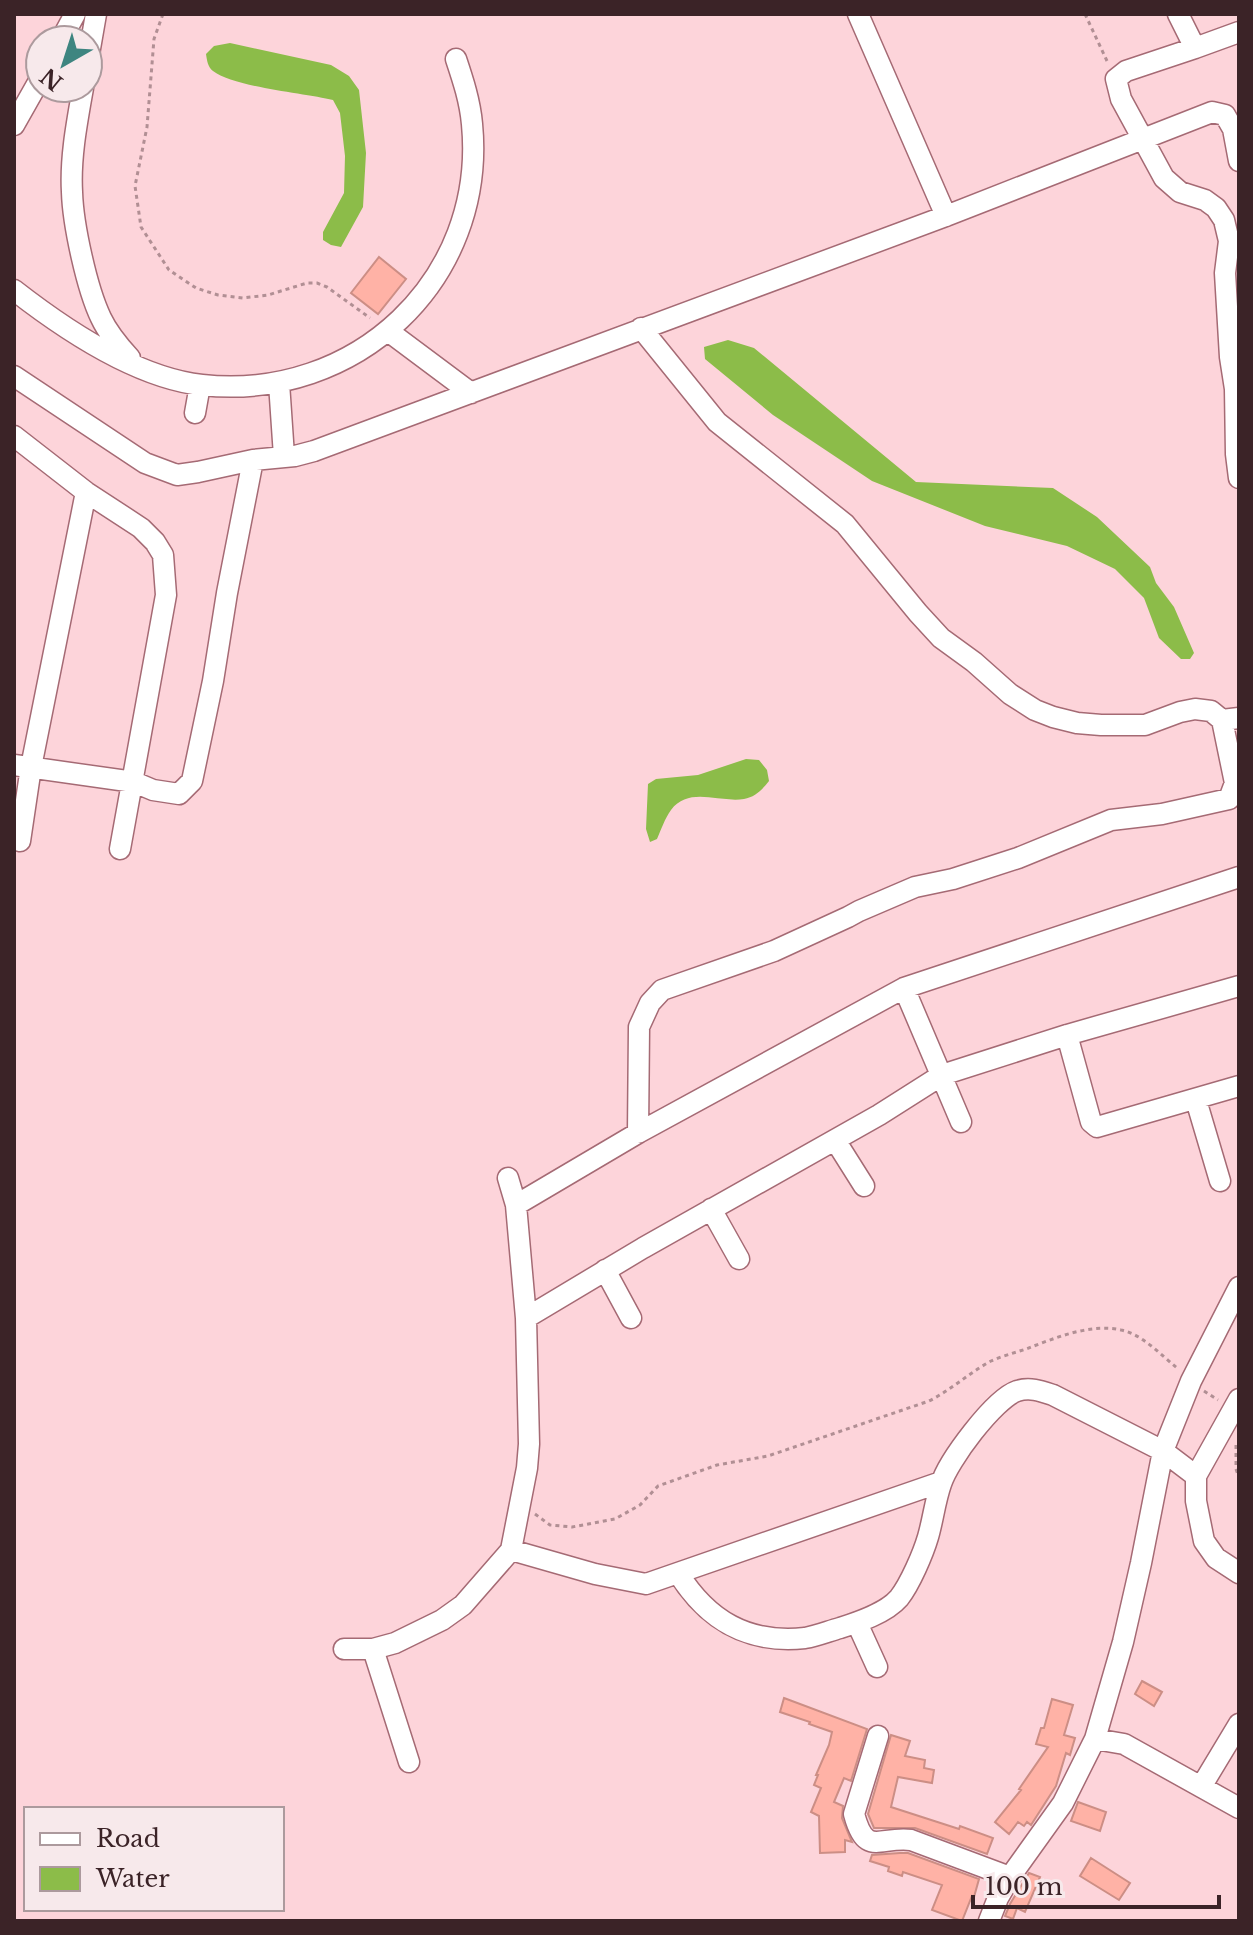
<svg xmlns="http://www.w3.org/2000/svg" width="1253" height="1935" font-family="'Libre Baskerville',serif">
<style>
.water{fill:#8cbc49}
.building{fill:#ffb2a6;stroke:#cc8e85;stroke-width:2}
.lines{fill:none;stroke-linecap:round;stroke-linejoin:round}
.minor-casing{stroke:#a56a74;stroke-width:23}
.path{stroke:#b18f94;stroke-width:3;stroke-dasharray:4 4;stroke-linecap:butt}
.minor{stroke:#fff;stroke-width:20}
</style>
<rect width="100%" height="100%" fill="#fdd4da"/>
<!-- water -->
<path class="water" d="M230,43L331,65L349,76L359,90L366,153L363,207L341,247L331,245L323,240V232L344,193L345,156L340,113L333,100C305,93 233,87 213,71C208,67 207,61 206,54L214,46Z
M728,340L754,348L916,482L1053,488L1097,517L1150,567L1156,583L1174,607L1194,653L1190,659H1181L1159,638L1144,598L1115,569L1067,546L985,526L872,481L773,415L705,359L704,347Z
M746,759L759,760L767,770L769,781C762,790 755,797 744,799C719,803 689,786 671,810C665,818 661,830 657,839L650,842L646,829L648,784L656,779L698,775Z"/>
<!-- building -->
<path class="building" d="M379,257L406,279L378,314L351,293Z
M1142,1681L1162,1692L1154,1706L1135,1694Z
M784,1698L867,1729L851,1781L844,1778L834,1802L843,1806L842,1818L852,1842L845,1840V1852L820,1853L819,1816L811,1812L821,1788L814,1785L818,1775H816L829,1745L832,1732L809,1724L810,1722L780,1712Z
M1052,1699L1073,1705L1064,1735L1075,1738L1070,1755L1066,1753L1056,1786L1031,1825L1027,1822L1024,1826L1018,1822L1009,1834L995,1822L1021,1790L1019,1789L1048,1747L1036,1744L1041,1728H1044Z
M891,1735L910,1741L905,1756L925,1760L924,1768L934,1770L932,1783L898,1777L891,1807L959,1829L960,1826L993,1838L987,1854L915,1828H874L868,1814Z
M1078,1802L1106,1812L1100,1831L1071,1821Z
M900,1853H908L979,1879L974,1897L972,1896L962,1921L932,1910L942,1885L903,1872L902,1876L888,1871L889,1867L870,1861L872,1855Z
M1091,1858L1130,1883L1119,1900L1080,1876Z
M1029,1873L1040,1877L1025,1912L1017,1908L1013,1919L1005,1916L1010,1904Z"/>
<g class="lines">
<!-- minor casing -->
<g class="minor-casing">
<path id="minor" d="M858,14L946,216
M1178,14L1195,48L1239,32
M61,40L75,14
M1195,48L1126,71L1116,79L1121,99L1164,178L1180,192L1205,200L1216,208L1224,220L1229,241L1225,273L1230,357L1235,389L1236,454L1239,478
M88,60L96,14
M83,88C77,122 70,158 72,192C73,225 87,289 101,318C108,333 119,346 130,358
M14,125L40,79
M14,290C64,329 137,378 202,385C355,402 487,280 472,124C470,101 463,80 456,59
M641,328L717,422L845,524L918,613L941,638L974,662L1010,694L1035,710L1053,717L1077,723L1101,725H1145L1180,712L1195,709L1211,711L1222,720L1239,718
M388,331L471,393
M14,376L145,463L177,475L198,472L253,460L295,456L314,451L946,216L1212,112L1225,115L1233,129L1239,161
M279,383L284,456
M195,413L200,385
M14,436L86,492L141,528L155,542L163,555L166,595L120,849
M14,765L134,782L153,790L179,794L192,781L213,681L227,593L253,460
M20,841L31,767L86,492
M904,988L961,1122
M1067,1035L1091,1122L1097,1127L1239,1086
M1196,1100L1220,1181
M638,1133L639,1027L650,1003L662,990L774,951L848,917L859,911L915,887L953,879L1018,858L1111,820L1162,814L1229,799L1235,783L1222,720
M835,1140L864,1186
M516,1205L638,1133L904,988L1239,877
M711,1209L739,1259
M605,1270L631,1318
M526,1318L643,1248L879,1115L942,1075L1067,1035L1239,986
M1239,1399L1196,1476V1501L1204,1541L1216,1558L1239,1573
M511,1550L595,1574L646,1584L941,1482
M678,1573C708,1621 748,1644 805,1638C817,1636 829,1631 840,1628C859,1622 886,1613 899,1598C910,1584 923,1554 928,1537C933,1520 935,1501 941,1484C948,1461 994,1399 1017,1391C1030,1387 1041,1391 1053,1395L1163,1451L1196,1476
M857,1623L877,1667
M344,1649H373L395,1643L442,1620L463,1605L511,1550L527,1468L529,1444L526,1318L516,1205L508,1178
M373,1649L409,1762
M878,1736L854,1814C866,1858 879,1836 911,1840L1010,1877
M1095,1739L1124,1744L1239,1808
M1201,1787L1239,1724
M989,1921L998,1898L1010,1877L1063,1803L1095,1739L1123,1642L1141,1563L1163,1451L1191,1381L1239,1287"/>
</g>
<!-- path -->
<path class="path" d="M163,14L154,39L147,127L135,186L141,227L169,270L196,288L218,295L243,298L268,295L307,283H317L327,287L370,318
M1085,14L1107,61
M1204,1391L1218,1400
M1236,1445V1469L1239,1478
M535,1514L550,1525L572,1527L615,1519L640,1505L658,1486L717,1465L768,1456L929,1401C951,1390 969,1373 991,1361C1002,1356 1014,1353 1026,1349C1055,1338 1090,1323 1121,1330C1142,1334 1161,1355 1177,1368"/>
<!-- minor -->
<use href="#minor" class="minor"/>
</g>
<!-- border -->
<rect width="1253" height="1935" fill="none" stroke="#3b2327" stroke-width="32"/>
<!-- legend -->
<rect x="24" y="1807" width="260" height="104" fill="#f7e9eb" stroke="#ac9a9d" stroke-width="2"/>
<rect x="40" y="1833" width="40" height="12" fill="#ffffff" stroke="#ac9a9d" stroke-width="2"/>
<text x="96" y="1847" font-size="24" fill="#3b2327">Road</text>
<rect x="40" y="1867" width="40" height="24" fill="#8cbc49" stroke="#ac9a9d" stroke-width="2"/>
<text x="96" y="1887" font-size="24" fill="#3b2327">Water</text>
<!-- north arrow -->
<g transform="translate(64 64) rotate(219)"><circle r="38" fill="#f7e9eb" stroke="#ac9a9d" stroke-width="2"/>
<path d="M0-6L14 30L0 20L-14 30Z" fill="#3e8580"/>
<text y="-12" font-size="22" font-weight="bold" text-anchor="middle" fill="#3b2327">N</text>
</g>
<!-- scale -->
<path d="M973 1895v12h246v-12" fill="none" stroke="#3b2327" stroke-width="4"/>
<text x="985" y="1895" font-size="24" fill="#3b2327" stroke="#f7e9eb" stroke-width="6" paint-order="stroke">100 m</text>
</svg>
